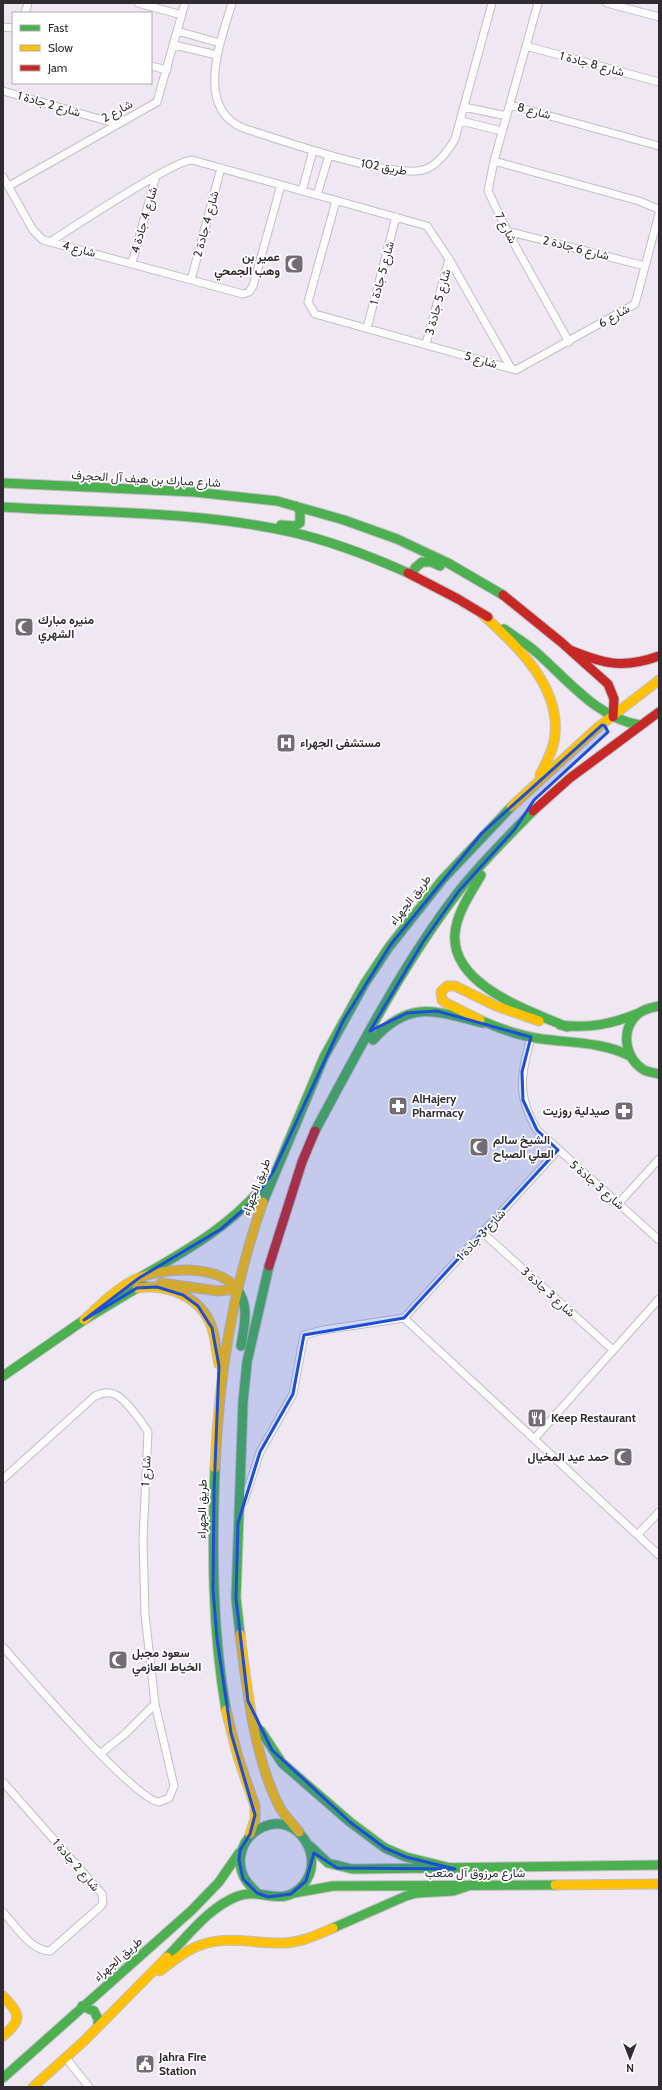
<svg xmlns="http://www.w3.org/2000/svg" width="662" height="2090" font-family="Cabin,Vazirmatn,sans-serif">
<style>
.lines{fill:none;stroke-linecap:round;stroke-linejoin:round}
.street-casing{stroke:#c2bec4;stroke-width:9}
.fast-casing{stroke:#c2bec4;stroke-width:11}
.slow-casing{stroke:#c2bec4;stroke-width:11}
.jam-casing{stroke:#c2bec4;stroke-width:11}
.street{stroke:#fdfcfd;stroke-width:7}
.fast{stroke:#4caf50;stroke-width:9}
.slow{stroke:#ffc107;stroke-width:9}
.jam{stroke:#c62828;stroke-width:9}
.marked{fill:#1d4ed8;fill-opacity:0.2;stroke:#1d4ed8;stroke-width:3;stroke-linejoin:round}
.labels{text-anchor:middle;stroke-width:3.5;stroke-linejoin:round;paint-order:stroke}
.street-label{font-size:12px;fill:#2f2b31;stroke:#fff}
.poi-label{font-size:12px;font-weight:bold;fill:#2f2b31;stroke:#fff;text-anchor:start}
</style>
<rect width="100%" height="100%" fill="#efe8f2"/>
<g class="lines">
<!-- street casing -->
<g class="street-casing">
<path id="street" d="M138,3L182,15
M232,3C221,41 194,107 243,128C278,139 395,181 426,169C439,164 448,151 455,139L492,3
M538,3L494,161L488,191L507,231L569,342
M607,3L659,17
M25,13L28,3
M3,27L13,28
M177,31L220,43
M174,45L217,55
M526,46L659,82
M151,66L167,70
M3,91L117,124
M510,105L659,146
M464,107L507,116
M461,121L502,131
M494,161L639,201L658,209L659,212
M3,177L33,230L43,240L243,294L249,292L253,286L281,185
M9,186L157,102L185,3
M302,191L313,151
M317,195L329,155
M336,201L308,302L315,314L516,370L635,304L659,214
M507,231L645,266
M50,242C72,228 174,160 192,160L427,226L449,259L511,368
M132,263L156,176
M191,280L221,168
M367,328L396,217
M426,344L449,259
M531,1037C521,1074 516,1095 537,1130L659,1240
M619,1203L659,1159
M483,1233L613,1350
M404,1318L659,1555
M534,1439L659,1299
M3,1479L95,1396C101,1393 107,1391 114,1394C124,1397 142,1422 148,1432L143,1540L145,1614L155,1704L174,1786L169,1798L159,1802C135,1800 25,1672 3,1647
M244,1501L260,1452L293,1394L304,1335L323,1330L404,1318L558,1150
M638,1534L659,1512
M100,1754L125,1734L155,1704
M3,1782L102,1894L103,1903L100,1907L50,1951C31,1951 15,1925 3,1912
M66,2058L89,2087"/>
</g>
<!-- fast casing -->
<g class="fast-casing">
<path id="fast" d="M3,483L194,492L277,501L344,520L397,539L448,563L503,595
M3,507C99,513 197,511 291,532C331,541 370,556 408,573
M281,525L295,526L300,523V511L296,506
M412,575L415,568L422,562H431L440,566
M504,629C515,637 527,644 536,652C567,679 598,719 640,725
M481,875C471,893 457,912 455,933C450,985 530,1011 567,1027
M659,1006C650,1008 640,1010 634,1018C621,1034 626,1059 644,1070C648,1072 654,1073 659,1074
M480,1020C500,1029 521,1036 542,1039C572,1043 603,1042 630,1056
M560,1025C589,1029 612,1024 639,1013
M373,1040C409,999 436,1011 483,1023
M315,1131C358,1051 404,962 459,891C482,862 508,836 533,811
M263,1202L324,1057L365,983L389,947L442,880L511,807
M139,1278C185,1251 230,1227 264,1185
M237,1289C250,1306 244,1326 241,1346
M3,1376L84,1320L137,1288L144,1286
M215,1468C212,1550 212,1629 226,1710
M240,1634L236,1598L243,1402L247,1362L269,1266
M261,1731L282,1763L350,1822L385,1848L406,1857L455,1869
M310,1846L328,1863L352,1869L659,1865
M294,1893L333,1886L555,1885
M333,1928L406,1896L417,1893L453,1891L474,1884
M167,1957C188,1936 209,1907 238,1896C262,1887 282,1909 303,1885C327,1858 297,1811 263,1827C243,1836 234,1859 245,1879C248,1884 253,1889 257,1893
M82,2006L94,2011L98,2019V2025
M3,2078L192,1910L219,1882L239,1853"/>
</g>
<!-- slow casing -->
<g class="slow-casing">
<path id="slow" d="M480,612C514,644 560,683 555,735C554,749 546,763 540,775
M511,807L597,728L659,680
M480,1020L446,1003L442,1000L441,992L447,986H455L496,1006L539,1021
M137,1288C167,1283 202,1297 212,1328C216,1339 216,1352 219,1364
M84,1320C99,1306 114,1291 132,1281C159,1267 217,1263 237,1289L218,1291L161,1283
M215,1468C219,1375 232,1290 263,1202
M240,1634C247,1689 254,1758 280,1808C285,1816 293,1824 299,1832
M226,1710L238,1757L255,1806V1819L250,1834
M555,1885L659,1884
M160,1971C173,1961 186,1950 201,1945C228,1935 256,1944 284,1943C302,1942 317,1935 333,1928
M3,1996C20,2014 23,2019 3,2036
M33,2087L84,2041L167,1957"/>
</g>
<!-- jam casing -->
<g class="jam-casing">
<path id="jam" d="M408,573L458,599L488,617
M503,595L561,642L608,684L614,699L613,717
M570,650C604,664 623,669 659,656
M533,811L570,778L659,712
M269,1266L302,1162L315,1131"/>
</g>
<!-- street -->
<use href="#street" class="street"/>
<!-- fast -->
<use href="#fast" class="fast"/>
<!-- slow -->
<use href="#slow" class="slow"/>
<!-- jam -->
<use href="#jam" class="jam"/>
</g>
<!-- marked area -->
<path class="marked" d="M602,725L605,726L608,732L534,800L515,829L459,891L423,942L370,1031L407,1013L437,1011L531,1037L522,1072L523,1100L537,1130L558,1150L404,1318L304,1335L293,1394L260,1452L238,1523L236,1598L248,1701L272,1750L350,1822L385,1848L406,1857L455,1869L337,1868L314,1853L306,1881L291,1894L268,1897L257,1893L243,1879L239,1860L240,1850L250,1834L255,1815L231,1733L217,1639L213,1590L214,1491L219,1366L212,1328L198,1306L183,1295L157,1287L137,1288L84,1320L139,1278L221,1229L252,1202L273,1172L343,1021L391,944L482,833Z"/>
<!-- icons -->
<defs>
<g id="mosque-square" transform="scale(1)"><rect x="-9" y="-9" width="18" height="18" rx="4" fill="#726d75" stroke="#fff"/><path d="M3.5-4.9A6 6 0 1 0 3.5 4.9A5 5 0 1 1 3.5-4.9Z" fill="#fff"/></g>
<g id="hospital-square" transform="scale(1)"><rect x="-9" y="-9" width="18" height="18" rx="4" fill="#726d75" stroke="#fff"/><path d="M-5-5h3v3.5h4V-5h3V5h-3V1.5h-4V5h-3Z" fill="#fff"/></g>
<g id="pharmacy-square" transform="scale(1)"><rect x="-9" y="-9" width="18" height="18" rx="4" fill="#726d75" stroke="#fff"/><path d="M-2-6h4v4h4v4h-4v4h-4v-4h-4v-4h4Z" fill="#fff"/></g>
<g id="restaurant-square" transform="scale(1)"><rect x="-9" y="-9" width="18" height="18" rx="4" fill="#726d75" stroke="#fff"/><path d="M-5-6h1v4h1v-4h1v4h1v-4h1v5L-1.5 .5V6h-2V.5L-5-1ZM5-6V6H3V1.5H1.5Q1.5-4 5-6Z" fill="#fff"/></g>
<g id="civic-square" transform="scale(1)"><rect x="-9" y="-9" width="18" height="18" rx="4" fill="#726d75" stroke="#fff"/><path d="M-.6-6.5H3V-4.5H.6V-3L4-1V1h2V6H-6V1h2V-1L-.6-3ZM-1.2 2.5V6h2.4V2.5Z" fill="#fff"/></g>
</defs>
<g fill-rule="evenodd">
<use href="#mosque-square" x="294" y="264"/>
<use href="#mosque-square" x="24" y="627"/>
<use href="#hospital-square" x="286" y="743"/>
<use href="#pharmacy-square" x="398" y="1106"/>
<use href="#pharmacy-square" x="624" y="1111"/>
<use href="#mosque-square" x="479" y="1147"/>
<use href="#restaurant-square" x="537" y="1418"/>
<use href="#mosque-square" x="623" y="1457"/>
<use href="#mosque-square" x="118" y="1660"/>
<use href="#civic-square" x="145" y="2064"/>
</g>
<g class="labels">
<!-- street labels -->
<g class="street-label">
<text transform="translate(592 64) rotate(15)" y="4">شارع 8 جادة 1</text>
<text transform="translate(49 104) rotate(16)" y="4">شارع 2 جادة 1</text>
<text transform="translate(117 111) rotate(-29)" y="4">شارع 2</text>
<text transform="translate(534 111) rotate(15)" y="4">شارع 8</text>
<text transform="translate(384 167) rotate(10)" y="4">طريق 102</text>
<text transform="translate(144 220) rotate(-74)" y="4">شارع 4 جادة 4</text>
<text transform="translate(206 224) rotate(-75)" y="4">شارع 4 جادة 2</text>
<text transform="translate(506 228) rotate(62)" y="4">شارع 7</text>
<text transform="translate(576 248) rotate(14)" y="4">شارع 6 جادة 2</text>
<text transform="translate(79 249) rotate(14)" y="4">شارع 4</text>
<text transform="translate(382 273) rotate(-75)" y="4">شارع 5 جادة 1</text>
<text transform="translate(438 302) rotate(-75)" y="4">شارع 5 جادة 3</text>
<text transform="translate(614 316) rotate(-30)" y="4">شارع 6</text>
<text transform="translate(481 360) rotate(16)" y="4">شارع 5</text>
<text transform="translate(146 479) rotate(3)" y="4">شارع مبارك بن هيف آل الحجرف</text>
<text transform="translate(410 900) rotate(-52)" y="4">طريق الجهراء</text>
<text transform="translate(597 1185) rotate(41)" y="4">شارع 3 جادة 5</text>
<text transform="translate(256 1187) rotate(-69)" y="4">طريق الجهراء</text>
<text transform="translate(481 1235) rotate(-47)" y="4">شارع 3 جادة 1</text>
<text transform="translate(548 1292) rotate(42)" y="4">شارع 3 جادة 3</text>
<text transform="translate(146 1471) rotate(-87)" y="4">شارع 1</text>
<text transform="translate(202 1509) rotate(-89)" y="4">طريق الجهراء</text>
<text transform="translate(76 1865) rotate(49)" y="4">شارع 2 جادة 1</text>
<text x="475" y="1877">شارع مرزوق آل متعب</text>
<text transform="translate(118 1959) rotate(-41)" y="4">طريق الجهراء</text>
</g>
<!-- poi labels -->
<g class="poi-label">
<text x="280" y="261" text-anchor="end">عمير بن<tspan x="280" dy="14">وهب الجمحي</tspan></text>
<text x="38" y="624">منيره مبارك<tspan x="38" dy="14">الشهري</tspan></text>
<text x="300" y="747">مستشفى الجهراء</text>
<text x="412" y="1103">AlHajery<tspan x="412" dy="14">Pharmacy</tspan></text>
<text x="610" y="1115" text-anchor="end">صيدلية روزيت</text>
<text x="493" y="1144">الشيخ سالم<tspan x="493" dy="14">العلي الصباح</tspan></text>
<text x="551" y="1422">Keep Restaurant</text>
<text x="609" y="1461" text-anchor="end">حمد عيد المخيال</text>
<text x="132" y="1657">سعود مجبل<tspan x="132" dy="14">الخياط العازمي</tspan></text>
<text x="159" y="2061">Jahra Fire<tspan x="159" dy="14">Station</tspan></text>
</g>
</g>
<!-- border -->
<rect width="662" height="2090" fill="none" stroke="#2f2b31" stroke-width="8"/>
<!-- legend -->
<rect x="12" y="12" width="140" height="72" fill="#ffffff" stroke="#acaaad"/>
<rect x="20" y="25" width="20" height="6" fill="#4caf50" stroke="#acaaad"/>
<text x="48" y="32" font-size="12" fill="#2f2b31">Fast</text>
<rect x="20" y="45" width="20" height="6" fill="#ffc107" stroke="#acaaad"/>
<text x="48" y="52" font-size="12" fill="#2f2b31">Slow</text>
<rect x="20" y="65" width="20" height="6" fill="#c62828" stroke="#acaaad"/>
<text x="48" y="72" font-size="12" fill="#2f2b31">Jam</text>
<!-- north arrow -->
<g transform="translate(630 2058) rotate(180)" stroke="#ffffff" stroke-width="3" paint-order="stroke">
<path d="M0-3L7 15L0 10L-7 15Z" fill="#2f2b31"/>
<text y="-6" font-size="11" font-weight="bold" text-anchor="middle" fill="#2f2b31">N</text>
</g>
</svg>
